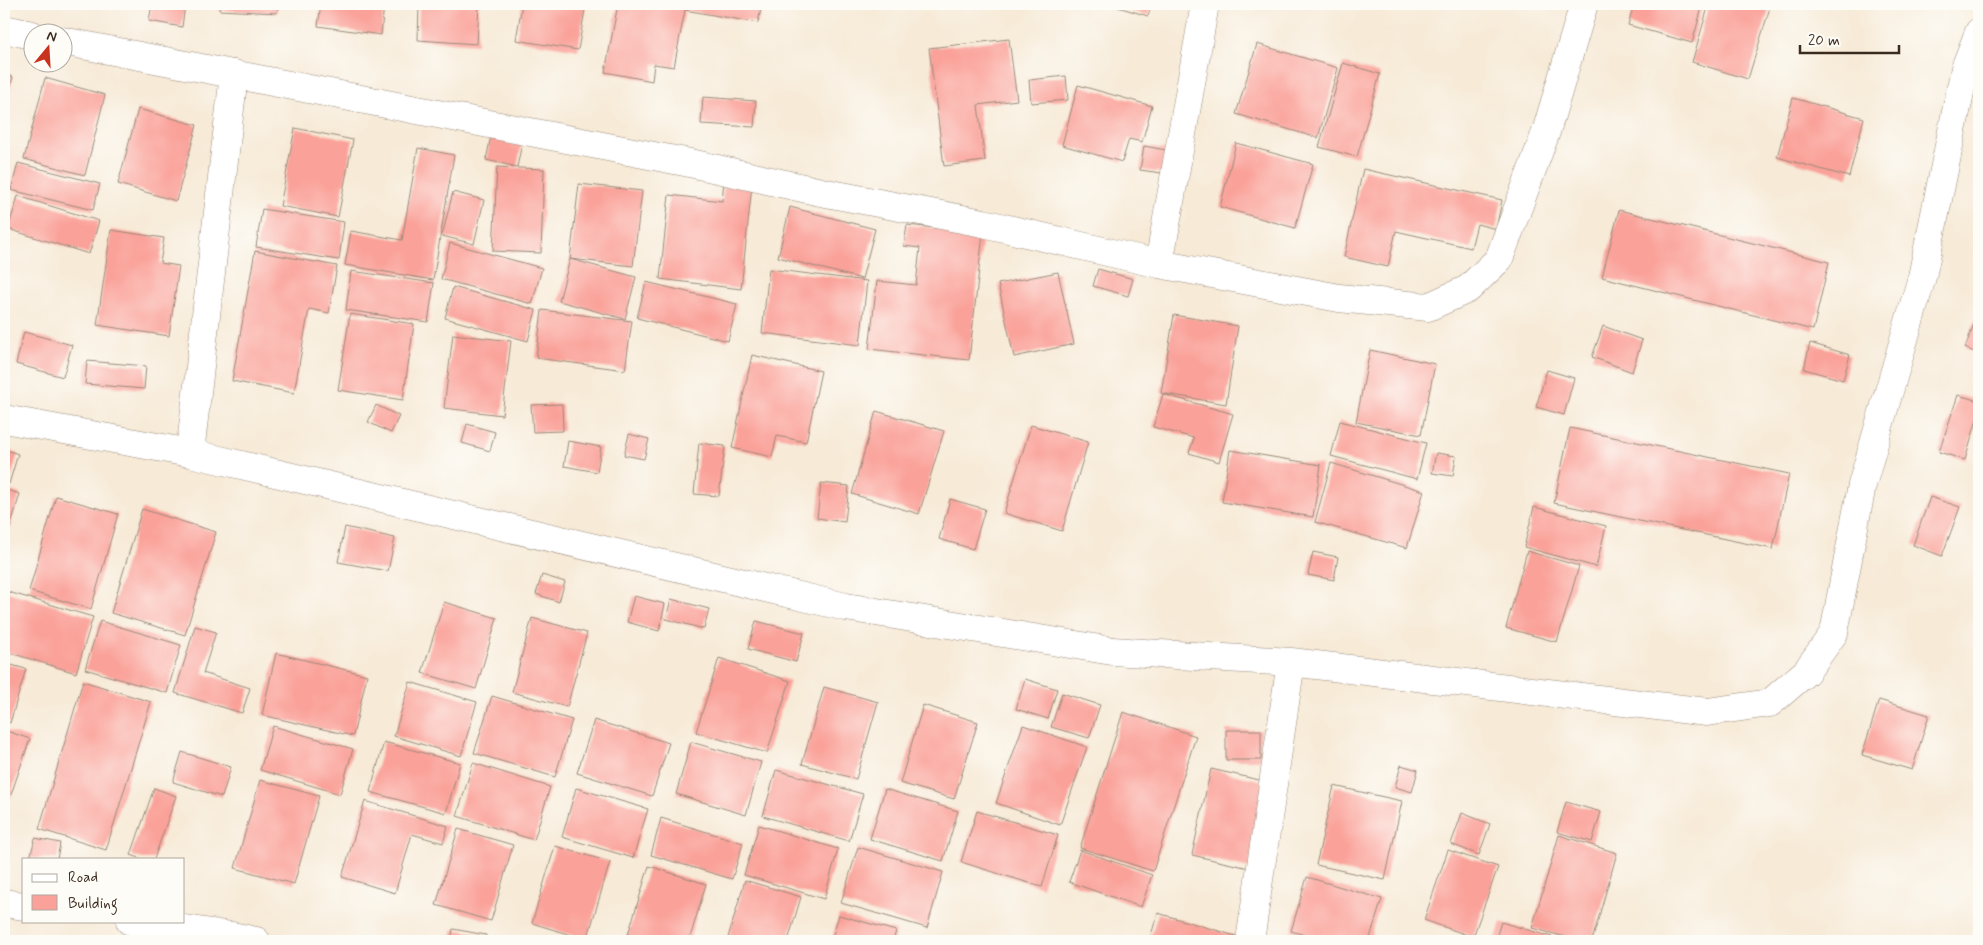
<svg xmlns="http://www.w3.org/2000/svg" width="1983" height="945" font-family="Mynerve,sans-serif">
<style>
.building{fill:#faa199}
.lines{fill:none;stroke-linecap:round;stroke-linejoin:round}
.street-casing{stroke:#998a7a;stroke-width:29}
.street{stroke:#fff;stroke-width:28}
</style>
<rect width="100%" height="100%" fill="#fdfcf7"/>
<filter id="ink" filterUnits="userSpaceOnUse"><feTurbulence type="fractalNoise" baseFrequency=".02" numOctaves="2"/><feDisplacementMap in="SourceGraphic" scale="10" xChannelSelector="R" yChannelSelector="G"/><feConvolveMatrix kernelMatrix="1 2 1 2 8 2 1 2 1" color-interpolation-filters="sRGB"/></filter>
<filter id="wash" filterUnits="userSpaceOnUse"><feTurbulence type="fractalNoise" baseFrequency=".0096" numOctaves="4" result="noise"/><feDisplacementMap in="SourceGraphic" scale="20" xChannelSelector="R" yChannelSelector="G"/><feGaussianBlur stdDeviation="1.12" result="paint"/><feColorMatrix in="noise" values="0 0 0 0 0 0 0 0 0 0 0 0 0 0 0 0 0 1.4 0 .05"/><feComposite in="paint" operator="in"/></filter>
<g filter="url(#wash)">
<rect width="100%" height="100%" fill="#f7ead7"/>
<g id="blocks">
<!-- building -->
<path class="building" d="M152,4L185,5L182,27L149,21Z
M220,4H278L277,13L219,10Z
M321,4H384L381,35L318,26Z
M419,4H479L477,44L418,40Z
M522,4H586L578,50L516,40Z
M618,4H762L758,23L685,10L674,67L654,64L652,81L605,72Z
M1108,4H1152L1148,16Z
M1634,4H1703L1692,43L1628,25Z
M1709,4H1771L1748,79L1692,62Z
M1009,39L1017,100L978,105L985,161L944,166L929,48Z
M1257,44L1338,68L1318,138L1236,114Z
M1343,63L1380,74L1357,157L1319,147Z
M4,74L13,77L4,111Z
M1066,76L1068,100L1031,103L1029,80Z
M45,78L105,95L85,175L24,159Z
M1078,85L1152,106L1142,142L1129,139L1122,162L1062,145Z
M703,97L756,101L754,127L701,124Z
M1793,98L1864,118L1849,177L1777,157Z
M138,109L197,125L176,201L118,184Z
M295,128L353,140L338,217L280,206Z
M491,136L522,143L517,167L486,160Z
M1236,143L1313,164L1295,228L1220,207Z
M1144,146L1166,150L1161,173L1140,170Z
M418,148L454,155L433,280L345,265L351,231L402,240Z
M18,163L100,184L93,210L11,190Z
M497,167L544,169L541,253L493,251Z
M1363,169L1502,200L1496,229L1477,224L1471,248L1396,231L1388,267L1344,257Z
M724,181L752,185L741,289L660,279L669,195L722,201Z
M579,184L642,191L633,266L570,259Z
M453,192L484,200L474,244L442,236Z
M18,196L99,221L89,254L8,229Z
M790,207L875,229L862,279L778,257Z
M262,209L344,222L339,260L256,247Z
M1619,210L1829,262L1813,330L1602,277Z
M907,225L983,233L969,360L869,349L877,281L916,285L920,248L904,246Z
M111,230L164,238L160,263L179,266L169,336L97,325Z
M450,243L542,268L532,304L441,279Z
M255,251L337,266L329,313L309,309L294,393L232,381Z
M570,259L636,277L625,319L559,301Z
M769,269L867,281L860,345L762,333Z
M1098,269L1133,279L1128,296L1093,286Z
M351,271L434,283L428,322L346,310Z
M1058,272L1074,344L1014,357L998,284Z
M646,282L737,304L728,341L637,318Z
M453,287L536,310L528,341L445,318Z
M542,310L632,321L625,370L536,358Z
M1979,310V354L1965,348Z
M350,314L414,324L403,400L338,390Z
M1174,315L1238,326L1226,404L1161,393Z
M1603,326L1642,340L1632,372L1592,357Z
M24,332L72,345L63,377L16,364Z
M453,334L511,341L502,415L444,408Z
M1810,343L1850,355L1843,380L1804,369Z
M1370,350L1435,364L1421,435L1356,422Z
M752,355L821,371L806,442L777,436L772,457L732,448Z
M87,361L146,366L144,389L85,384Z
M1547,370L1574,378L1564,415L1536,407Z
M1163,394L1233,414L1219,462L1189,453L1194,438L1153,427Z
M1958,395L1979,401V413L1965,460L1939,452Z
M562,404L563,431L533,432L531,405Z
M376,405L399,416L391,433L368,422Z
M876,411L944,431L919,514L852,494Z
M1340,421L1426,443L1417,479L1331,456Z
M467,424L495,432L490,451L462,443Z
M1031,425L1088,442L1062,531L1004,513Z
M1570,428L1789,474L1773,549L1554,503Z
M629,434L649,439L644,459L624,455Z
M568,441L601,447L597,472L564,466Z
M699,443L725,446L719,496L694,494Z
M4,449L18,454L9,484L4,483Z
M1230,450L1321,465L1313,517L1222,502Z
M1436,453L1456,456L1453,476L1432,473Z
M1331,463L1424,491L1407,548L1315,522Z
M821,483L849,486L845,522L817,518Z
M4,489L20,494L4,548Z
M56,496L118,514L91,609L29,591Z
M1930,497L1960,507L1942,556L1913,545Z
M950,499L985,509L973,549L939,539Z
M1534,507L1606,526L1596,567L1524,547Z
M142,509L216,532L185,635L111,613Z
M345,527L395,538L388,571L338,562Z
M1527,551L1579,566L1557,642L1506,628Z
M1313,552L1338,557L1334,580L1308,575Z
M542,575L565,582L559,602L536,594Z
M5,591L93,617L76,673L4,651Z
M634,596L665,604L659,631L627,622Z
M671,599L709,609L704,629L666,619Z
M444,602L497,618L476,689L422,673Z
M532,618L587,633L567,707L512,692Z
M100,621L181,645L167,693L85,669Z
M756,621L804,633L796,662L748,649Z
M195,626L216,632L203,673L250,688L242,713L175,693Z
M276,653L367,675L353,736L262,715Z
M719,658L790,681L767,753L696,732Z
M4,663L26,669L10,723L4,721Z
M1025,679L1057,689L1048,719L1016,709Z
M83,681L151,702L106,850L39,829Z
M410,682L477,702L461,756L394,736Z
M824,687L878,702L856,779L802,764Z
M1062,693L1100,705L1089,738L1051,727Z
M492,696L572,720L555,777L474,753Z
M1879,700L1929,715L1912,770L1862,755Z
M923,705L978,722L954,799L900,783Z
M1123,712L1196,736L1153,871L1080,848Z
M594,720L669,743L652,796L577,773Z
M1023,725L1087,747L1060,825L996,803Z
M273,726L353,749L340,794L260,770Z
M4,730L30,739L5,812L4,811Z
M1226,730H1261V760H1226Z
M384,742L460,763L446,813L370,792Z
M691,742L761,762L746,815L676,794Z
M182,752L231,767L222,797L173,782Z
M473,763L550,787L534,840L457,816Z
M1401,765L1418,770L1412,792L1395,787Z
M1211,769L1268,782L1249,868L1192,855Z
M776,770L863,794L849,841L763,816Z
M260,780L319,796L294,884L235,868Z
M1334,786L1402,801L1385,880L1316,865Z
M154,788L176,796L154,859H142L131,855Z
M576,788L648,809L633,858L562,837Z
M885,789L958,811L943,861L870,839Z
M365,801L448,826L443,843L412,834L395,893L342,877Z
M1566,802L1601,812L1592,842L1557,832Z
M977,811L1058,835L1042,887L961,862Z
M1462,813L1490,824L1479,855L1451,844Z
M661,818L743,843L732,879L651,855Z
M759,825L838,849L824,899L744,875Z
M458,829L513,845L491,921L436,905Z
M1559,835L1617,853L1592,941H1580L1532,928Z
M35,838L60,843L57,859L30,858Z
M555,846L610,862L587,940L532,923Z
M858,847L943,872L927,928L841,903Z
M1080,850L1152,875L1141,907L1069,882Z
M1448,850L1498,867L1473,937L1424,920Z
M649,866L706,884L689,941H626Z
M1307,877L1382,899L1369,941H1326L1291,931Z
M745,880L801,897L788,941H727Z
M1158,913L1239,937L1237,941H1149Z
M839,915L896,931L893,941H831Z
M1501,922L1566,941H1495Z
M453,929L486,935L485,941H451Z"/>
</g>
</g>
<g filter="url(#ink)">
<use href="#blocks" fill-opacity="0" stroke="#998a7a" stroke-width="1"/>
<g class="lines">
<!-- street casing -->
<g class="street-casing">
<path id="street" d="M4,29L32,35
M62,41L690,163L821,192L983,223L1159,264L1339,298L1428,307L1468,289L1499,259L1546,132L1584,4
M1159,264L1205,4
M4,419L190,453L846,607L1112,651L1291,662L1707,712L1770,703L1806,672L1834,633L1862,485L1922,277L1965,68L1979,32
M190,453L234,74
M4,903L24,906
M130,921L232,936L256,941
M1250,941L1291,662"/>
</g>
<!-- street -->
<use href="#street" class="street"/>
</g>
</g>
<!-- margin -->
<rect width="1983" height="945" fill="none" stroke="#fdfcf7" stroke-width="20"/>
<!-- legend -->
<rect x="22" y="858" width="162" height="65" fill="#fdfcf7" stroke="#afa8a0"/>
<rect x="32" y="874" width="25" height="8" fill="#ffffff" stroke="#afa8a0"/>
<text x="68" y="882" font-size="15" fill="#3b2a1e">Road</text>
<rect x="32" y="895" width="25" height="15" fill="#faa199" stroke="#afa8a0"/>
<text x="68" y="908" font-size="15" fill="#3b2a1e">Building</text>
<!-- north arrow -->
<g transform="translate(48 48) rotate(18)"><circle r="24" fill="#fdfcf7" stroke="#afa8a0"/>
<path d="M0-4L9 19L0 12L-9 19Z" fill="#c8321e"/>
<text y="-8" font-size="14" font-weight="bold" text-anchor="middle" fill="#3b2a1e">N</text>
</g>
<!-- scale -->
<path d="M1800 45v8h99v-8" fill="none" stroke="#3b2a1e" stroke-width="2.5"/>
<text x="1808" y="45" font-size="15" fill="#3b2a1e" stroke="#fdfcf7" stroke-width="4" paint-order="stroke">20 m</text>
</svg>
